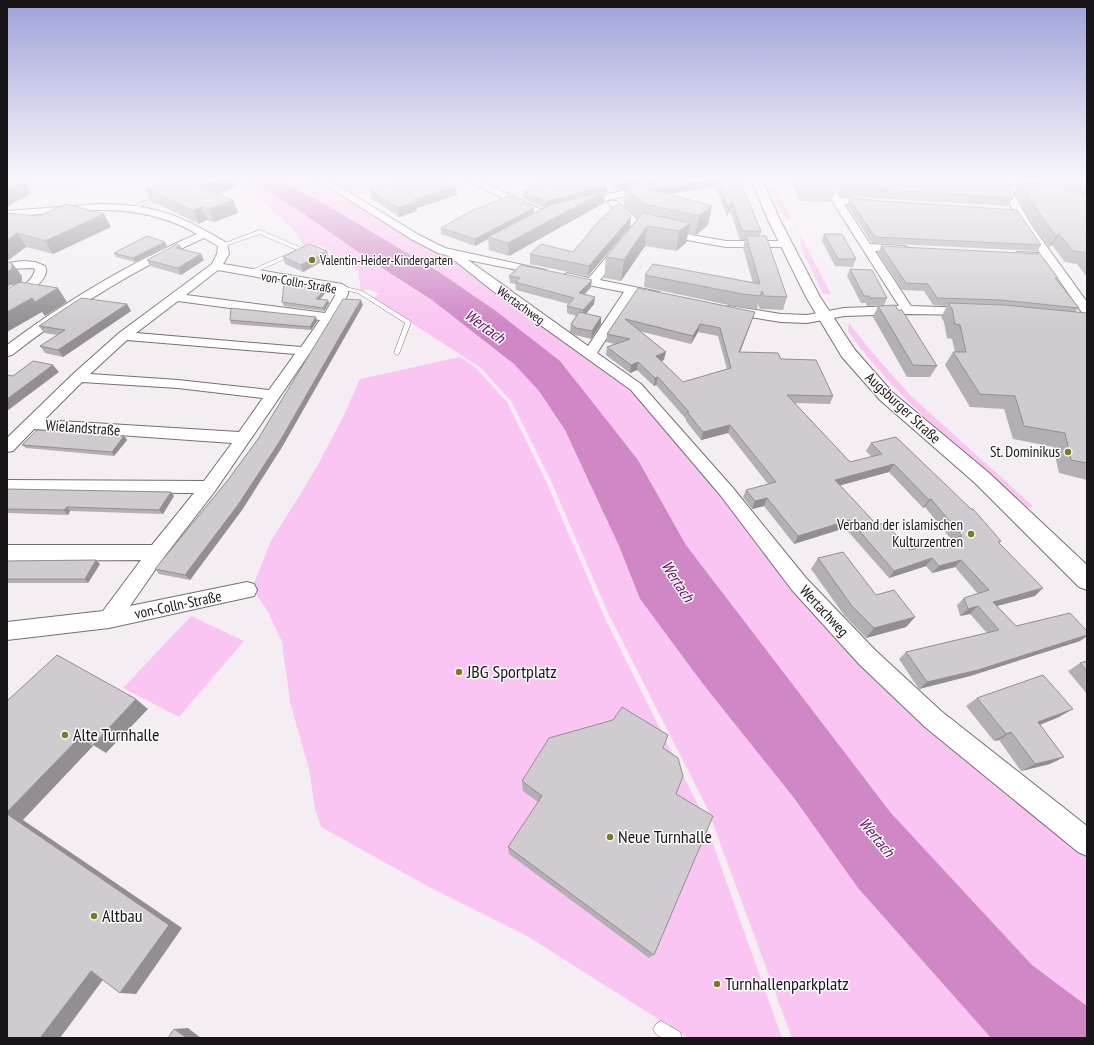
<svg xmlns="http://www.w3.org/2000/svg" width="1094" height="1045" font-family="'PT Sans Narrow',sans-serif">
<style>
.green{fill:#fac5f2}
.water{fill:#cf87c6}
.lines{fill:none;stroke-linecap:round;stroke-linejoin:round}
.service-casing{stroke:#757074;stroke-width:1}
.minor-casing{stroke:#757074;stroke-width:2}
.tertiary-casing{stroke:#757074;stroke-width:2}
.secondary-casing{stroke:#757074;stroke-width:2}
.service{fill:#fff;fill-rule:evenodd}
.minor{fill:#fff;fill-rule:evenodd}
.tertiary{fill:#fff;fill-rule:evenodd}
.secondary{fill:#fff;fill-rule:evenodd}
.wall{fill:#b3afb2;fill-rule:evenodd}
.shaded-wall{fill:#928e91}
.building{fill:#d0cbcf;stroke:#928e91;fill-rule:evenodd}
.poi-dot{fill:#7b7b22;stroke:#fefdfe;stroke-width:1.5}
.labels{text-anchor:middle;stroke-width:3;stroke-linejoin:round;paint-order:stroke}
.far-poi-label{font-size:13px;fill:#181618;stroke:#fefdfe;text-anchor:start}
.far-street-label{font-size:13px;fill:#181618;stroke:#fefdfe}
.street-label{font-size:15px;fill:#181618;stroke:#fefdfe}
.poi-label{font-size:15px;fill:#181618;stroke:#fefdfe;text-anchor:end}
.water-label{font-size:16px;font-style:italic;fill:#681062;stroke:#fefdfe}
.near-poi-label{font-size:18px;fill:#181618;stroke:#fefdfe;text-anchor:start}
</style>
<rect width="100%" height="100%" fill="#f4eef3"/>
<!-- green -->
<path class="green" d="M45,179H82L90,183L71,192L28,187Z
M217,179H247L298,210L371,261L432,300L514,364L539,391L565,430L619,546L640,599L703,684L794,798L858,888L991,1038H792L708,810L609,615L550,479L511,401L481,368L373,298L379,294L369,289L361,291L358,271L320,245L304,249L299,236L269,206L242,188Z
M279,179H317L413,239L452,255L634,388L794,588L1087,851V1006L1032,965L891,813L686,545L638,460L439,272Z
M323,179H414L353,197Z
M769,188H776L831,294H823L801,247L800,236L792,220L786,219Z
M849,323L871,351L910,395L1033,506L1027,508C964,452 897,400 848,331Z
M460,357L476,368L507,402L545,479L605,618L702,813L782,1038H688L527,936L431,888L321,827L315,809L309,769L290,702L282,642L268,612L252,588L271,541L314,472L343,417L360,379Z
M191,616L244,641L179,717L123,688Z"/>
<!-- water -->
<path class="water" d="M247,179H279L333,209L439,272L496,311L560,361L638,460L686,545L891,813L1032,965L1087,1006V1038H991L858,888L794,798L703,684L640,599L619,546L565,430L539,391L514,364L432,300L371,261L298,210Z"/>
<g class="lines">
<!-- service casing -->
<g class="service-casing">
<path id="service" d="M158,195L162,196L135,209L131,208Z
M260,230L304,249L305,250L251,274H247V272L297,250L260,234L225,246L220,245Z
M342,286L362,291L410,321L411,322L399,354L397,355L394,353L405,323L358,293L340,289L339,288Z
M661,1021L680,1032L682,1038C670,1038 658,1041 653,1029L656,1024Z"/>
</g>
<!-- minor casing -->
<g class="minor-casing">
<path id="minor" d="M316,179H327L419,235L445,248L546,270L548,272L546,274L542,275L468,260L588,346L624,292L567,281L561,277L567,273L589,278L632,227L608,203L610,201H616L639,221L642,227L600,280L659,292L665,296L659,300L635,295L597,353L641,384L733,488L806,578L875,650L941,711L1087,826V856L1078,852L925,727L859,664L792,590L721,496L631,390L493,291L449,256L438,253L411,239Z
M468,179H477L550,214L549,216H541L469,182Z
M668,179H696L691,182L668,185L581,207L576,204L578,202Z
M818,179H827L840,197L875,201L877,203L872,206L844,204L870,244L904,246L910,249L904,252L875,251L911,306L969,308L975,312L973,315L907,314L844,316L807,323L781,322L726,313L724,310L726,307L730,306L781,314L807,315L844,308L899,306Z
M996,179H1005L1032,226L1087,302V315L1083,314L1045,260L1018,258L1012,255L1018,252L1040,253L1022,227Z
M1025,179H1035L1028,186L1025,187L1020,184Z
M99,204C154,204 180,215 227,243L229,254L223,264L342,284L348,288V294L340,309L215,491L164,557L130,606L247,582L254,584L257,590L254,596L109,628L7,640V622L103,611L141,560L7,561V545H152L194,493L7,492V480L204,481L232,443L34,429L13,451L7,452V438L73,374L119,333L212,264L217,254L218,246L204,238C135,269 72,308 12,355L7,356V345C66,301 129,263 197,234C135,198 74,212 7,217V211ZM218,270L336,291V294L325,313L186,295ZM178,301L320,320L301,347L136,333ZM127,340L295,354L269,390L178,380L90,374ZM82,382L178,388L263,398L239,432L44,420Z
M663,230L726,241H787L792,244L787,247H726L659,235L658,233Z
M23,261L35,262L45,266C53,279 18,302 7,305V296C17,289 33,283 35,269L33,268L7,269V263Z"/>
</g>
<!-- tertiary casing -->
<g class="tertiary-casing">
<path id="tertiary" d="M998,179H1016L1087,198V206L1000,181Z"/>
</g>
<!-- secondary casing -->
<g class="secondary-casing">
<path id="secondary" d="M751,179H762L780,220L820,297L855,350L892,392L989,473L1087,565V590L1079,587L975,483L880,400L842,357L806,297L768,220Z"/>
</g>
<!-- service -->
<use href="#service" class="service"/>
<!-- minor -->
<use href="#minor" class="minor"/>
<!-- tertiary -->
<use href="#tertiary" class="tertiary"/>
<!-- secondary -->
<use href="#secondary" class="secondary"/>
</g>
<!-- wall -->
<path class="wall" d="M169,179H233L236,187L218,194L233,200L238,213L214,222L207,220L199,224L158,204L152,203L146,190Z
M541,179H562L543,184Z
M604,179H673L646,184V180L637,185L640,186L679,179H739L761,231L760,236L787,297L783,310L760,309L758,304L757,309L738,307L644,287L645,275L753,283L743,248L745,240H740L730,210L727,216L715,186L668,194L712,206L708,225L695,236L688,234L686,243L676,251L645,246L621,281L604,278L606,257L637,219L624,206L625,188L619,189Z
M793,179H826L834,193L831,202L800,201L791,184Z
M829,179H1003L1013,198L1008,206L841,196Z
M1052,179H1087V277L1077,264L1065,262L1052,245L1049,247L1033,225L1014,193L1020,183L1049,184Z
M607,185V192L605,193L604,203L509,256L489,250L488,239L475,246L441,234V228L534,208V213L544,208L523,198V191Z
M370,190L457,195L417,208V211L399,217L371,198Z
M849,199L1041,245L1037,251L872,243L847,205Z
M7,213L39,216L104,214L111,227L53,254L26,247L7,261Z
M631,217L630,227L588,276L530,264V254L573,252Z
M824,234L856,259L853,267L835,266L822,241Z
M167,246L135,262L116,257L114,253Z
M180,246L182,249L204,260L181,275L150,266L147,260Z
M881,246L1058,278L1057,280L1079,308L1075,312L1087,313V480L1059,473L1053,447L1013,439L1004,409L970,407L945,365L953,352H955L952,339L947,338L944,322L941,317L947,306L933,305L924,291L902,290L878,253Z
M327,251L329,258L303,272L285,264L283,257Z
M850,269L887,298L884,305L867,306L866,303H861L847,276Z
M509,276L591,287L585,294L595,297L594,304L586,314L601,317V324L591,339L575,335L570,332L571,324L576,316L567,313V306L569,304L516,290L515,284L510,283Z
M326,288L327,291L320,299L329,303L324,311L284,306L282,302Z
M638,288L755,312L740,352L781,359L833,396L830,404L795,403L850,462L872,457L866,451L871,443L1001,541L999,543L1035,596L997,606L1016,626L1087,631V636L1080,641L970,676L919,689L899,659L906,652L987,633L970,614L960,616L957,605L964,598L978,594L955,567L932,573L926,566L889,578L845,528L794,544L764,506L752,509L743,497L746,490L768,484L728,433L701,440L686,421V419L656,385L654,386L637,370L630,373L606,355L607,347L615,344L606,342L607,334ZM639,331L691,344L698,332L718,336L727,369L683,382L661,361L664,360ZM889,472L923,508L925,507L951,539L910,550L877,525L840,485Z
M127,304L131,311L63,357L45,353L40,346L58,335L44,333L39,326Z
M363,305L282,447L242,510L190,580L159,574L155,569L228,480Z
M878,306L898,310L937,366L930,377H907L873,317Z
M316,317L317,321L311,330L231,324L230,320Z
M124,436L127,440L114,456L26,448L22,445Z
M7,489L171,492L174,496L163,514L70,511L68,515L7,513Z
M818,558L876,595L915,617L906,627L866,638L844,615L811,569Z
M7,561L100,564L88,583H7Z
M1087,661V694L1068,671L1080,663Z
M977,698L1059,717L1040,725L1064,757L1050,764L1021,771L999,740L994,741L966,706Z
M663,748L654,955L649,958L509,854L508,847L538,802L523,791L522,781Z"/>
<!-- shaded-wall -->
<path class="shaded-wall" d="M7,179H36L26,184L31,193L7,207Z
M221,179H233L236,187L205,199L199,186Z
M543,179H562L543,184Z
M636,179H673L646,184V180L635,186L625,187V188L619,189L620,182Z
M717,179L715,186L638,199L631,192Z
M607,185V192L605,193L604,203L509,256L508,243L546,209V202Z
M456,186L457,195L417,208V211L399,217L398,208L413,200Z
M233,200L238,213L214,222L209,209Z
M732,202L730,210L727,216L728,208Z
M712,206L708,225L695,236L699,216Z
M201,207L207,220L199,224L193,211Z
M534,208V214L488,237V239L475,246V239Z
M104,214L111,227L53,254L45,241Z
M631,217L630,227L588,276L589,266Z
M690,223L686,243L676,251L679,231Z
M647,226L645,246L621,281L624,260Z
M17,233L26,247L7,261V241Z
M1059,234L1052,245L1049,247L1056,236Z
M165,242L167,246L135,262L133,258Z
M180,246L183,252L176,248Z
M327,251L329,258L303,272L301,265Z
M201,254L204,260L181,275L178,268Z
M12,263L22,276V284L10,285L7,288V271Z
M592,280L591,287L579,300V293Z
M58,288L67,302L45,316L42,312L7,332V312L32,298Z
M326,288L327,291L317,303L316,299Z
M595,297L594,304L583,317V310Z
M328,300L329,303L324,311L323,308Z
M361,300L363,305L282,447L242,510L190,580L185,575Z
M127,304L131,311L63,357L58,350Z
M755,312L737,360L739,352Z
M316,317L317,321L311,330L310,327Z
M601,317V324L591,339L592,331Z
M700,324L698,332L691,344L693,336Z
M666,352L664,360L654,364L656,356Z
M638,362L637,370L630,373L631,365Z
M53,365L59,372L7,411V399Z
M658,377L656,385L654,386L655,378Z
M730,425L728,433L701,440L703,432Z
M124,436L127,440L114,456L112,452Z
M894,464L889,472L831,488L835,480Z
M171,492L174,496L163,514L159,510Z
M767,498L764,506L752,509L755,501Z
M931,499L925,507L923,508L929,500Z
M67,507L70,511L68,515L64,510Z
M850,520L845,528L794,544L798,536Z
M932,558L926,566L889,578L894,571Z
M96,560L100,564L88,583L85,579Z
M961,560L955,567L932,573L939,566Z
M1043,588L1035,596L985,609L993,602Z
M978,606L970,614L960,616L968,609Z
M915,617L906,627L866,638L874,628Z
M1087,635V636L1080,641L970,676L919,689L927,682Z
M136,699L148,709L106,753L93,745Z
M1073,709L1059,717L1025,730L1038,722Z
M1011,732L999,740L994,741L1006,734Z
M80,737L93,746L23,820L182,928L136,994L120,993L7,814V812Z
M1064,757L1050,764L1021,771L1035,764Z
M91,971L108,973L60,1038H40Z
M188,1028L201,1038H187L174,1029Z"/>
<!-- building -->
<path class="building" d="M7,179L24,180L7,190Z
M171,179H221L199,186L233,200L209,209L201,207L193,211L152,191L146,190Z
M408,179H441L456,186L413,200L416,202L398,208L370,190Z
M564,179H599L607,185L546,202L523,191Z
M616,179H636L620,182Z
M679,179H716L651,189L640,186Z
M717,179H739L761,231H742L732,202L728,208Z
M795,179H826L834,193H803Z
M838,179H1003L1013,198L844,187Z
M1065,179H1087V185Z
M629,183L712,206L699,216L644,204L625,187Z
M1020,183L1047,184L1087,195V254L1085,252L1073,251L1059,234L1056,236L1040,214Z
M605,191L508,243L488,237L550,205Z
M509,196L534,208L475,239L441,228L471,211Z
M849,199L1017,210L1041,245L875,237Z
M66,204L104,214L45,241L17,233L7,241V213L39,216Z
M617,204L631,217L589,266L530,254L541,244L573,252L599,221Z
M643,213L690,223L679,231L647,226L624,260L606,257Z
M824,234H842L856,259H838Z
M147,236L165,242L133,258L114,253Z
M746,236H766L787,297L764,296L762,291L760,296L742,294L645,275L653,264L760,284Z
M177,244L180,246L176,248L201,254L178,268L147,260Z
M309,244L327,251L301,265L283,257Z
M881,246L1040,254L1058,278H1055L1079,308L1001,300L937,298L928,284L906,283Z
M7,262L12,263V270L7,271Z
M521,265L592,280L579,293L595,297L583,310L567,306L574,298L515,282L520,278L509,276Z
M850,269L872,270L887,298H870L869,296H864Z
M20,282L58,288L35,302L32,298L7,312V289Z
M284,283L326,288L316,299L328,300L323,308L282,302Z
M638,288L755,312L739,352L778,353L781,359L816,360L833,396L787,395L850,462L882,454L871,443L896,437L971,509H973L1001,541L998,542L1043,588L993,602L1016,626L1070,613L1087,631V635L978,670L927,682L906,652L999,630L978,606L968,609L964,598L989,590L961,560L939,566L932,558L894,571L850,520L798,536L767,498L755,501L746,490L776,482L730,425L703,432L687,412H689L658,377L655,378L638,362L631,365L607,347L630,339L607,334ZM625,319L693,336L700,324L720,328L731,368L683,382L656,356L666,352ZM894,464L929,500L931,499L962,536L910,550L885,523L877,525L835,480Z
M81,298L127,304L58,350L40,346L65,330L39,326Z
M343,299L361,300L280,441L238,505L185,575L155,569L228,480L258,439Z
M948,303L1004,305L1087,313V416H1086L1087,420V463L1071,460L1065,433L1024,426L1015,396L980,394L953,352H966L960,325L955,324L952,309Z
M895,305L898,310H902L937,366L913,365L878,306Z
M231,308L316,317L310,327L230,320Z
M579,312L601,317L592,331L576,328L571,324Z
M33,361L53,365L7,399V375L13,376Z
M37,430L124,436L112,452L22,445Z
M7,489L171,492L159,510L67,507L64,510L7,509Z
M843,552L876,595L894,590L915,617L874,628L851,605L818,558Z
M96,560L85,579H7V561Z
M57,655L136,699L93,745L80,737L7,812V701Z
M1087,661V671L1080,663Z
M1043,675L1073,709L1038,722L1064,757L1035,764L1011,732L1006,734L977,698Z
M622,707L668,735L663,748L678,758L683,776L676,794L713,816L654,955L508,847L542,796L522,781L549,738L613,720Z
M7,814L169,925L120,993L91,971L40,1038H7Z
M174,1029L187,1038H168Z"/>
<!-- sky -->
<linearGradient id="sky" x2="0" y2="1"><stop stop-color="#9ea2da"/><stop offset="0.55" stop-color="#faf7fa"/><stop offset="1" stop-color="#faf7fa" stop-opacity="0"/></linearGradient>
<rect width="1094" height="325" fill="url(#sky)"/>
<!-- markers -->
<g class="poi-dot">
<circle cx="312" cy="260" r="4"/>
<circle cx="1068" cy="452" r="4"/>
<circle cx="971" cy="534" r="4"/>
<circle cx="459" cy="672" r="4"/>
<circle cx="65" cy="735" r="4"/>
<circle cx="610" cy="837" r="4"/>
<circle cx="94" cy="916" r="4"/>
<circle cx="717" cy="984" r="4"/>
</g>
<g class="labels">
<!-- far-poi labels -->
<g class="far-poi-label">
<text x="320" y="265">Valentin-Heider-Kindergarten</text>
</g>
<!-- far-street labels -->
<g class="far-street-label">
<text transform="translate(299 282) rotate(10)" y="5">von-Colln-Straße</text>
<text transform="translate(521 305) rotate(36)" y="5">Wertachweg</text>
</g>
<!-- street labels -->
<g class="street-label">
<text transform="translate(903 408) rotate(43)" y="5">Augsburger Straße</text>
<text transform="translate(83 428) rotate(4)" y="5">Wielandstraße</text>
<text transform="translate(178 605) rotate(-12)" y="5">von-Colln-Straße</text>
<text transform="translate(824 611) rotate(47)" y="5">Wertachweg</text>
</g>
<!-- poi labels -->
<g class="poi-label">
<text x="1060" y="457">St. Dominikus</text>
<text x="963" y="530">Verband der islamischen<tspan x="963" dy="17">Kulturzentren</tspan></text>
</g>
<!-- water labels -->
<g class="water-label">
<text transform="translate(485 326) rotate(36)" y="6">Wertach</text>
<text transform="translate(678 581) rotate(57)" y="6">Wertach</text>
<text transform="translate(877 837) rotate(50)" y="6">Wertach</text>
</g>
<!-- near-poi labels -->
<g class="near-poi-label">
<text x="467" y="678">JBG Sportplatz</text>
<text x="73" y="741">Alte Turnhalle</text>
<text x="618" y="843">Neue Turnhalle</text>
<text x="102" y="922">Altbau</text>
<text x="725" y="990">Turnhallenparkplatz</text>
</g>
</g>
<!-- border -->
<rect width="1094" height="1045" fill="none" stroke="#181618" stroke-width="16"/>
</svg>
